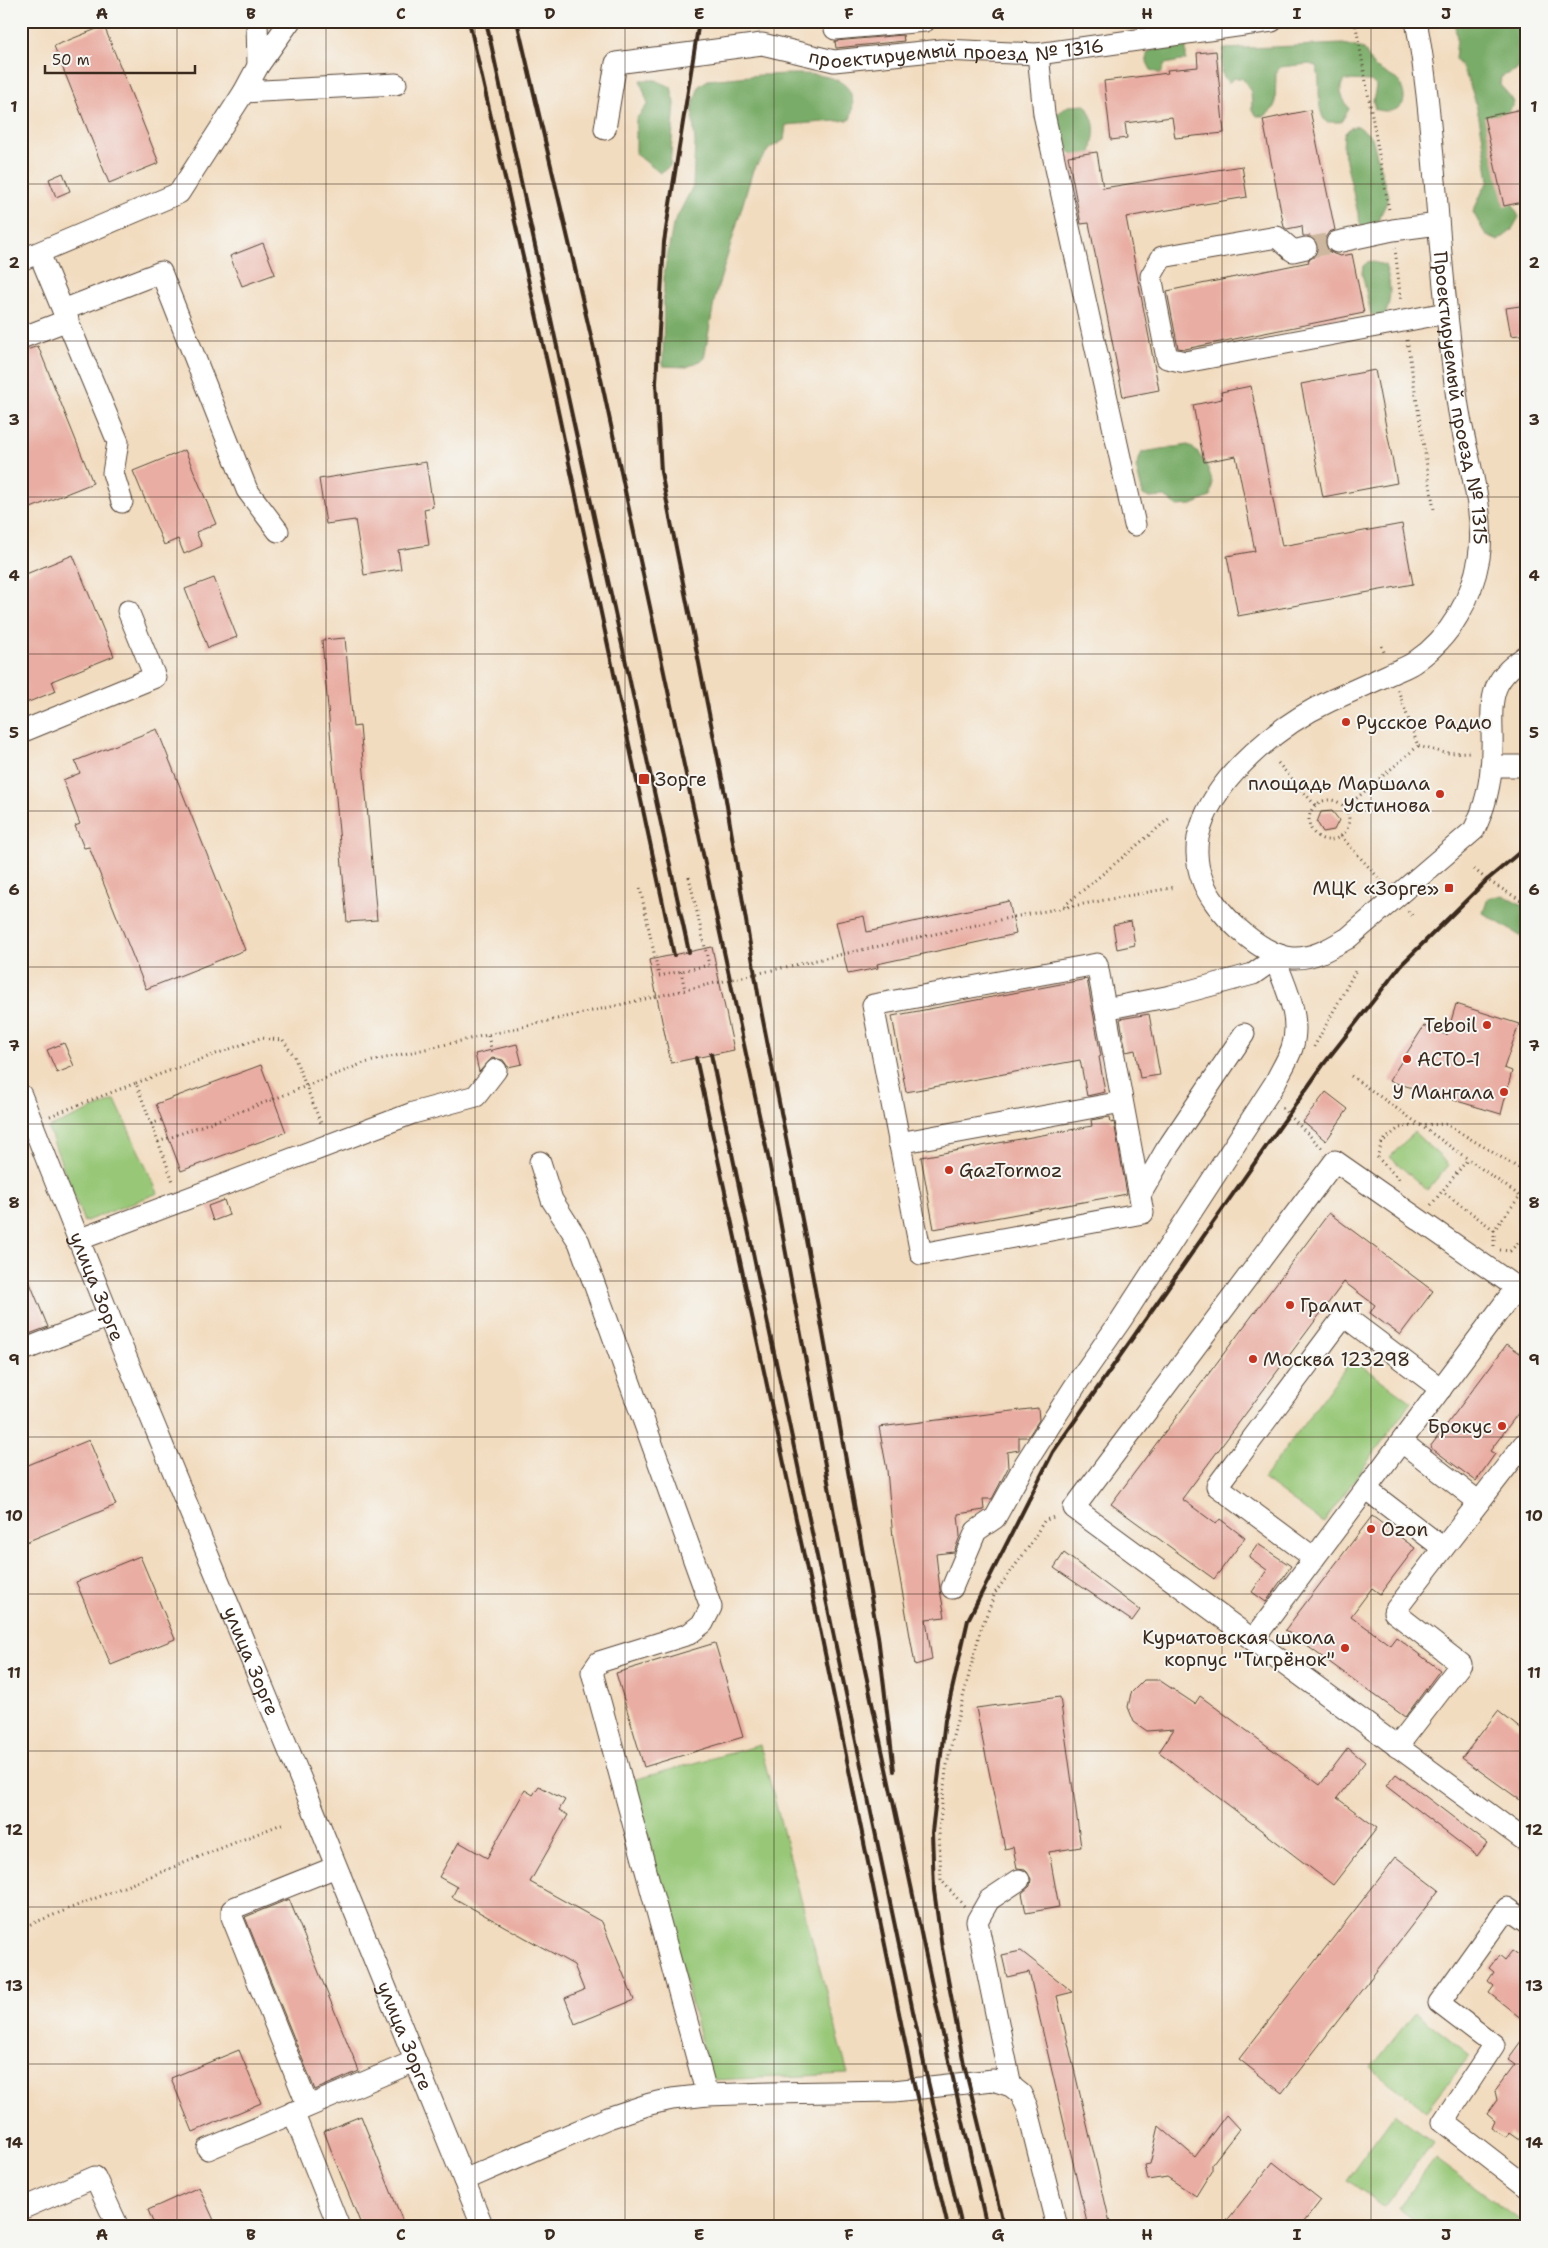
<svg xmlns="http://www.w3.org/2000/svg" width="1548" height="2248" font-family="'Shantell Sans',sans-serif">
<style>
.green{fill:#97c777;stroke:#69784a}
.forest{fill:#79ac68;stroke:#5a6b43}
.building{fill:#e9ada3}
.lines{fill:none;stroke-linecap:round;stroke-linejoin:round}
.minor-tunnel{stroke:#cdb89f;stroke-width:21;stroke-dasharray:21 11;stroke-linecap:butt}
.minor-casing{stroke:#564536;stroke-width:23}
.path{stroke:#564536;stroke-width:3;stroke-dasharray:1 4;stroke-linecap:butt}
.minor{stroke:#fff;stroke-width:21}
.rail{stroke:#3b2a1e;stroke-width:4}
.path-bridge{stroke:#564536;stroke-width:3;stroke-dasharray:1 4;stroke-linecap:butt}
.grid{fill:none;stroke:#3b2a1e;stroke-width:1;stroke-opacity:0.55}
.poi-dot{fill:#c8321e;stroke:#f6f6f2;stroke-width:2}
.labels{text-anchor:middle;stroke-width:4;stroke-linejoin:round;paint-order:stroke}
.street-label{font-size:19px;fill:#3b2a1e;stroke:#f6f6f2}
.poi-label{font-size:19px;fill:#3b2a1e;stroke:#f6f6f2;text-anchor:start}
.neatline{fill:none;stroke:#3b2a1e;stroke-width:2}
.grid-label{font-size:16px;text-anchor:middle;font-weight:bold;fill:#3b2a1e}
</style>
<rect width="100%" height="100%" fill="#f6f6f2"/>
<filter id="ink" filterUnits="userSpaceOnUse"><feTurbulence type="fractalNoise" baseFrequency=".02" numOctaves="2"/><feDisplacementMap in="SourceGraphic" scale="10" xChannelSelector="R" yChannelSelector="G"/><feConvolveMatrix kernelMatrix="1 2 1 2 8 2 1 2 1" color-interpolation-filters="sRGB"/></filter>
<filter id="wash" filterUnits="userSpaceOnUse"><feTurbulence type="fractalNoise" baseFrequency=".0096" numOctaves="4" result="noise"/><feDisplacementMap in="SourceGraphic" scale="20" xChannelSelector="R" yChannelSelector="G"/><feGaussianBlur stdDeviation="1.12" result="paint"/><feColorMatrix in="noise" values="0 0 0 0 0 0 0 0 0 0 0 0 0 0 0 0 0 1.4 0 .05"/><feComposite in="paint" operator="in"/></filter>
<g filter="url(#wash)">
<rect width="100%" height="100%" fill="#f2dcbf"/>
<!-- green -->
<path class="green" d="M115,1100L158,1193L84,1222L48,1128Z
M1414,1132L1449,1165L1427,1190L1390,1157Z
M1352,1359L1411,1402L1323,1523L1263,1479Z
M760,1745L848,2074L711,2080L633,1780Z
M1415,2012L1470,2055L1426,2111L1371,2068Z
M1395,2114L1433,2142L1385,2207L1347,2180Z
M1435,2158L1525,2224L1523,2227H1424L1398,2208Z"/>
<!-- forest -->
<path class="forest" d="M1454,21H1527V64H1521L1516,70L1501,77L1500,85L1510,96L1514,102L1507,116L1509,197L1519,217L1511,231L1498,241L1485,234L1473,212L1483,190L1489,181C1484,148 1478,83 1455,59L1457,39Z
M1186,44V60L1165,64L1161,74L1151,70L1147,62V54C1157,43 1172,45 1186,44Z
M1343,44L1364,49L1373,66L1399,81C1401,86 1404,92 1404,97C1405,112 1385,113 1375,109L1373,101L1376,86L1371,81L1344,80C1337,91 1343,98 1349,109L1341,122H1326C1314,107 1323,83 1316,66L1309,64L1280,67L1276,73L1275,107L1265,116H1257L1252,110L1251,90L1242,78H1234L1228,83L1221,72L1224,49Z
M760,75C793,75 868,63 850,120L786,125L784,140L770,148L753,170L715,297L704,359L687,367L663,366L664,274L673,225L693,186L695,143L692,108L699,86L708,80Z
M640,80H656L671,87L675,103L670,166L660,173L636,154V119L648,104Z
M1086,105C1098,128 1095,130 1091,154L1080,159L1053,140L1056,115L1068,106Z
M1358,126L1372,137L1388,196L1386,204L1375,227H1361L1343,148L1344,134L1350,128Z
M1369,261L1385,265C1391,282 1392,299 1385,315L1378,317L1371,314L1362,273L1363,266Z
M1188,445C1203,453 1218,481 1210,497L1192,505L1177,506L1165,497L1150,498L1143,495L1136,467L1142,452Z
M1503,895L1527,907V937L1525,939L1483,913L1488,898Z"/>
<g id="blocks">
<!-- building -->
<path class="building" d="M104,26L159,163L109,183L54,46Z
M903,35L904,41L836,48L835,41Z
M1216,51L1224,133L1175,138L1172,117L1125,123L1127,138L1111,140L1104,81L1168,73L1167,70L1198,67L1197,53Z
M1527,108V201L1504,206L1484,117Z
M1310,110L1335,230L1329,232L1325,238V245L1328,251L1334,254L1340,256L1352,254L1364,313L1185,349L1178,348L1167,291L1309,262L1308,260L1314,257L1318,252V246L1315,240L1310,236H1303L1302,226L1287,229L1284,227L1263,120Z
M1097,152L1103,188L1242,166L1247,197L1126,217L1159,390L1123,397L1089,223L1081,224L1068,156Z
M63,173L70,191L56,197L49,179Z
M263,243L275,274L242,286L230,256Z
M1527,305V334L1511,336L1506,308Z
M38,346L93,483L21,512V352Z
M1375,370L1397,483L1323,497L1301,384Z
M1251,386L1282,546L1402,524L1413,584L1238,616L1227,556L1255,551L1236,456L1204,462L1193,405L1222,399L1221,392Z
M185,450L216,524L196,532L202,546L184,554L178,539L164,545L133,471Z
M426,462L433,507L424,509L429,545L398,550L401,569L364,575L355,520L326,524L319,479Z
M73,555L114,656L52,681L56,691L21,705V576Z
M214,578L237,637L208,648L185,589Z
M345,638L353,727L360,726L377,920L347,922L322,640Z
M157,729L245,950L146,989L89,847L84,848L75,826L80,824L63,780L80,773L75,761Z
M1332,811L1339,820L1334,830L1323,832L1317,822L1321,812Z
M1009,901L1016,934L877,964L878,968L848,974L836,922L864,916L867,932Z
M1131,921L1135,945L1117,949L1113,925Z
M712,947L734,1050L671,1063L649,960Z
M1087,979L1101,1056L1099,1057L1105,1092L1087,1096L1080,1060L906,1092L892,1016Z
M1456,1004L1519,1024L1504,1068L1512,1071L1501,1114L1389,1081L1424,1026L1447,1035Z
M1149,1014L1160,1075L1140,1078L1135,1050L1126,1052L1120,1019Z
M64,1043L74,1066L57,1073L47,1050Z
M517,1044L522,1064L508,1067L503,1060L492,1058L479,1072L475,1054Z
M261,1065L286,1132L181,1171L156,1104Z
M1326,1092L1348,1109L1326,1141L1303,1122Z
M1110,1117L1111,1123L1114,1122L1127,1194L934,1229L921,1157L1092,1126L1091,1120Z
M224,1200L229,1215L213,1221L208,1206Z
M1329,1213L1433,1291L1400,1335L1370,1313L1375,1305L1344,1282L1182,1499L1216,1524L1220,1519L1245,1538L1214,1579L1111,1504Z
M21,1261L48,1327L21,1337Z
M1507,1344L1527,1358V1417L1519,1412L1490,1451L1495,1454L1476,1481L1430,1447Z
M1038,1408L1039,1420L1028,1437H1019V1450L1007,1452L1008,1468L992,1499H983L984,1510L958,1514L960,1536L954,1552L936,1554L940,1590L945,1617L926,1619L932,1660L915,1665L893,1538L887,1470L879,1427Z
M89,1440L116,1505L21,1544V1468Z
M1372,1516L1415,1548L1380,1594L1372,1588L1351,1616L1390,1645L1396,1637L1440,1670L1405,1717L1285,1630Z
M1258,1544L1291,1566L1266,1602L1252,1592L1267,1570L1249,1557Z
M1064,1553L1140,1610L1132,1621L1054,1568Z
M140,1556L175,1639L111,1665L76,1582Z
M715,1643L743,1737L644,1767L616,1673Z
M1144,1680H1159L1195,1704L1200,1696L1320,1785L1348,1748L1365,1762L1337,1798L1377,1828L1333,1885L1159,1752L1174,1729L1147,1731L1134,1722L1128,1707L1131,1693Z
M1060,1697L1081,1847L1049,1852L1059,1907L1026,1913L1022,1893L1030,1886L1031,1879L1025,1869L1017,1868L1013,1847L1005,1849L976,1708Z
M1498,1711L1527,1734V1805L1462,1758Z
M1396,1774L1487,1843L1477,1856L1386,1786Z
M539,1786L565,1800L559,1810L568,1815L530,1882L602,1922L634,2000L575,2024L565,1998L584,1990L574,1965L452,1897L457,1887L439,1877L459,1842L487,1858L525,1790L533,1795Z
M1396,1857L1439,1890L1282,2093L1239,2059Z
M289,1899L359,2071L315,2090L245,1917Z
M1021,1951L1073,1992L1057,1996L1111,2227H1088L1029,1972L1007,1977L1002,1955Z
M1512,1951L1527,1962V2023L1489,1993L1494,1986L1488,1981L1494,1972L1489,1968L1499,1955L1505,1960Z
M1527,2033V2145L1510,2133L1507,2137L1492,2128L1495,2121L1487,2114L1497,2100L1495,2091L1515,2064L1508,2059Z
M239,2050L261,2103L193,2132L171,2078Z
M1226,2115L1239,2129L1212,2164V2170L1196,2196L1167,2177L1148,2180L1145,2165L1150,2164L1159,2126L1195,2157Z
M361,2116L405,2227H362L334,2158L324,2131Z
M1273,2162L1321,2200L1300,2227H1222Z
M199,2187L217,2227H155L148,2210Z"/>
</g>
</g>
<g filter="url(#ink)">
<use href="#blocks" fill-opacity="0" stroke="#564536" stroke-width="1"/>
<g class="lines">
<!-- minor-tunnel -->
<path class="minor-tunnel" d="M1306,248L1337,242"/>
<!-- minor casing -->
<g class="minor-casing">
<g id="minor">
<path d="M257,21L258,66"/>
<path id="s1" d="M1416,21C1427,77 1431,136 1436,192C1441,262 1448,330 1457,399C1463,448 1487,509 1479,558C1472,598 1451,637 1416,661C1409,667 1398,670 1390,674C1370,683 1350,692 1330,701C1282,723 1217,775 1201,827C1195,842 1196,864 1202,879C1212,910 1260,956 1293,958C1313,959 1331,948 1348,938L1474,830C1487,804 1492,779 1492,749C1493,729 1489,707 1496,688C1502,673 1515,664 1527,655"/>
<path d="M835,29L925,21"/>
<path d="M1038,54L1044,114L1135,525"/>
<path d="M244,92L396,84"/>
<path id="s2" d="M605,129L616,63L762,44L834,61L942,50L1038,54L1272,21"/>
<path d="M1337,242L1393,230L1438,224"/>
<path d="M1306,248L1293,251L1277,237L1162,257L1151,276L1167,358L1185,362L1446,313"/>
<path d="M39,253L118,442L113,473L122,502"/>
<path d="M21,260L179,193L244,92L258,66L290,21"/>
<path d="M63,310L161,272L247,490L278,531"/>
<path d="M21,338L68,320"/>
<path d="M21,732L155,677L128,611"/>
<path d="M1491,766H1527"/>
<path d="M1097,964L1143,1213L921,1254L873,1005Z"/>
<path d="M1105,1009L1171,996L1253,974L1280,955"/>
<path id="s3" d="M21,1095L109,1316L311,1804L483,2227"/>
<path d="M899,1143L1122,1102"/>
<path d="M540,1162L552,1200L579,1242L711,1607L703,1623L689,1634L599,1662L592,1672L707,2095"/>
<path d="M1140,1195L1166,1150L1244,1034"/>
<path d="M78,1240L413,1113L476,1096L496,1070"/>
<path d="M1527,1295L1335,1161L1074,1508L1527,1842"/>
<path d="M21,1351L109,1316"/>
<path d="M1402,1442L1479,1502"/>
<path d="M1366,1489L1443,1548"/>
<path d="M1314,1558L1217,1486L1344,1316L1441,1389"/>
<path d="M952,1588L976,1531L995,1518L1025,1464L1075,1386L1121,1320L1275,1083C1280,1072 1288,1060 1292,1048C1302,1017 1285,987 1275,959"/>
<path d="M1253,1640L1516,1288"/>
<path d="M1397,1747L1461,1664L1394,1612L1524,1444L1527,1446"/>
<path d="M1527,1922L1507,1908L1439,2003L1494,2045L1443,2122L1527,2187"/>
<path d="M1011,2086L977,1921L989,1900L1019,1880"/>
<path d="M308,2106L232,1917V1910L236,1907L336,1867"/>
<path d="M293,2112L339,2227"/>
<path d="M208,2149L415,2061"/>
<path d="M464,2180L608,2118L650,2104L672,2099L707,2095L771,2093L894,2091L993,2080L1011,2086L1021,2094L1027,2107L1057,2227"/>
<path d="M21,2209L95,2177L118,2227"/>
</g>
</g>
<!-- path -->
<path class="path" d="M1355,21L1389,210
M1395,248L1401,302
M1407,340L1434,510
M1382,646L1384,652
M1398,690L1418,746L1445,753L1472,752
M1278,763L1315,805
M1309 820a20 20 0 1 1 40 0a20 20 0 1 1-40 0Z
M1345,808L1418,746
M1341,836L1382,882
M1474,869L1487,880L1527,904
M689,877L709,965
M640,888L659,976
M1064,906L1171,817
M1408,911L1414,918
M843,954L1013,917L1176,887
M681,971L685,990
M488,1036L492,1052
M1314,1047L1357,968
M1351,1076L1520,1196L1494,1230L1442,1191
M136,1083L260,1038L283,1040L294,1056L322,1126
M1282,1108L1322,1148
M50,1116L136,1083L174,1184
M151,1124L162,1120
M158,1142L274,1099
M1399,1179L1377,1157L1382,1142L1399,1128L1419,1125L1446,1124L1527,1173
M1431,1205L1468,1159
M1494,1230V1249
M1500,1250L1510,1251L1527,1234
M964,1906L941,1880L939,1829L946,1770L953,1736L980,1632L995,1593L1028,1548L1044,1521L1056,1516
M21,1928L284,1823"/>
<!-- minor -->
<use href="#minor" class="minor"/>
<!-- rail -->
<path class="rail" d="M469,21L553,388L674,955
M486,21L689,952
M517,21L601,379L769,1161L849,1595L937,2008L987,2227
M699,21L664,242L656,383L661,472L725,794L760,1005L806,1240L878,1636L894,1771
M711,1054L926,2073L962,2227
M696,1058L821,1634L912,2076L948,2227
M1004,2227L964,2064L942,1948L934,1890L932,1832L945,1720L968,1620L1053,1452L1323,1065L1402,964L1487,880L1527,846"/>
<!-- path-bridge -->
<path class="path-bridge" d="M659,976L709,965
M274,1099L364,1063L843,954"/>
</g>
</g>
<!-- grid -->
<path class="grid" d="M177,21V2227M326,21V2227M475,21V2227M625,21V2227M774,21V2227M923,21V2227M1073,21V2227M1222,21V2227M1371,21V2227M21,184H1527M21,341H1527M21,497H1527M21,654H1527M21,811H1527M21,967H1527M21,1124H1527M21,1281H1527M21,1437H1527M21,1594H1527M21,1751H1527M21,1907H1527M21,2064H1527"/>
<!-- markers -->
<g class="poi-dot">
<circle cx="1346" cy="722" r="5"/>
<rect x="638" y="773" width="12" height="12" rx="2.5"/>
<circle cx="1440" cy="794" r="5"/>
<rect x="1444" y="883" width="10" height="10" rx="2.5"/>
<circle cx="1487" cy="1025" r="5"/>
<circle cx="1407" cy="1059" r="5"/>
<circle cx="1504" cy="1092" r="5"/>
<circle cx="949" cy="1170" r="5"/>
<circle cx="1290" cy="1305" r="5"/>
<circle cx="1253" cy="1359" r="5"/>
<circle cx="1502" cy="1426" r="5"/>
<circle cx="1371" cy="1529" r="5"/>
<circle cx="1345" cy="1648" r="5"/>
</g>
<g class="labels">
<!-- street labels -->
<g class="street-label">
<text dy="7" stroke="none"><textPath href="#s2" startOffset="411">проектируемый проезд № 1316</textPath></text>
<text dy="7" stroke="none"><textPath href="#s1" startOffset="380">Проектируемый проезд № 1315</textPath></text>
<text dy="7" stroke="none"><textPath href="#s3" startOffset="206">улица Зорге</textPath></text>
<text dy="7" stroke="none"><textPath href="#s3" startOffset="611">улица Зорге</textPath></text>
<text dy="7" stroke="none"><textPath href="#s3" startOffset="1016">улица Зорге</textPath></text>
</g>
<!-- poi labels -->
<g class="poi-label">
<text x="1356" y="729">Русское Радио</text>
<text x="655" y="786">Зорге</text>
<text x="1430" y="790" text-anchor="end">площадь Маршала<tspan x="1430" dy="22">Устинова</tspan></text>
<text x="1439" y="895" text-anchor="end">МЦК «Зорге»</text>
<text x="1477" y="1032" text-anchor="end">Teboil</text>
<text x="1417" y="1066">АСТО-1</text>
<text x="1494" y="1099" text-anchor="end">У Мангала</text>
<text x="959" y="1177">GazTormoz</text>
<text x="1300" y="1312">Гралит</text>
<text x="1263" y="1366">Москва 123298</text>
<text x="1492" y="1433" text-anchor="end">Брокус</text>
<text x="1381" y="1536">Ozon</text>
<text x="1335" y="1644" text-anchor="end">Курчатовская школа<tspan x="1335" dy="22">корпус "Тигрёнок"</tspan></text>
</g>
</g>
<!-- margin -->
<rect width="1548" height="2248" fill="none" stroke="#f6f6f2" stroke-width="55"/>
<!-- scale -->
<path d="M45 65v8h150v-8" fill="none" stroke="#3b2a1e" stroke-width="2.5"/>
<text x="52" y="65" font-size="15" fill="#3b2a1e" stroke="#f6f6f2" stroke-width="4" paint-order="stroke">50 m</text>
<rect x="28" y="28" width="1492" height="2192" class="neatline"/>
<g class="grid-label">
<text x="102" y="19">A</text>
<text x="251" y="19">B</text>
<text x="401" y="19">C</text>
<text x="550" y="19">D</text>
<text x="699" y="19">E</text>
<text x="849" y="19">F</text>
<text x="998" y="19">G</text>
<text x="1147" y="19">H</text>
<text x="1297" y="19">I</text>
<text x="1446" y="19">J</text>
<text x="14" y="112">1</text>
<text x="1534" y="112">1</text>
<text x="14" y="268">2</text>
<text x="1534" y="268">2</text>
<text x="14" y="425">3</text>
<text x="1534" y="425">3</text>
<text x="14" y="581">4</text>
<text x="1534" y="581">4</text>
<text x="14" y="738">5</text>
<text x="1534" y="738">5</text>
<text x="14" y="895">6</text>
<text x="1534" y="895">6</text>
<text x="14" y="1051">7</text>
<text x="1534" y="1051">7</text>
<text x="14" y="1208">8</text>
<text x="1534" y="1208">8</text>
<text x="14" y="1365">9</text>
<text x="1534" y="1365">9</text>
<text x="14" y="1521">10</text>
<text x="1534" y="1521">10</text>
<text x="14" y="1678">11</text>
<text x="1534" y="1678">11</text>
<text x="14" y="1835">12</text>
<text x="1534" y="1835">12</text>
<text x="14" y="1991">13</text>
<text x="1534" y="1991">13</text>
<text x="14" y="2148">14</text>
<text x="1534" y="2148">14</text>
<text x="102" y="2240">A</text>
<text x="251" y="2240">B</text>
<text x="401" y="2240">C</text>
<text x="550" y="2240">D</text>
<text x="699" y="2240">E</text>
<text x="849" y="2240">F</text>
<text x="998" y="2240">G</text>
<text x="1147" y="2240">H</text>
<text x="1297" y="2240">I</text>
<text x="1446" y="2240">J</text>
</g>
</svg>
